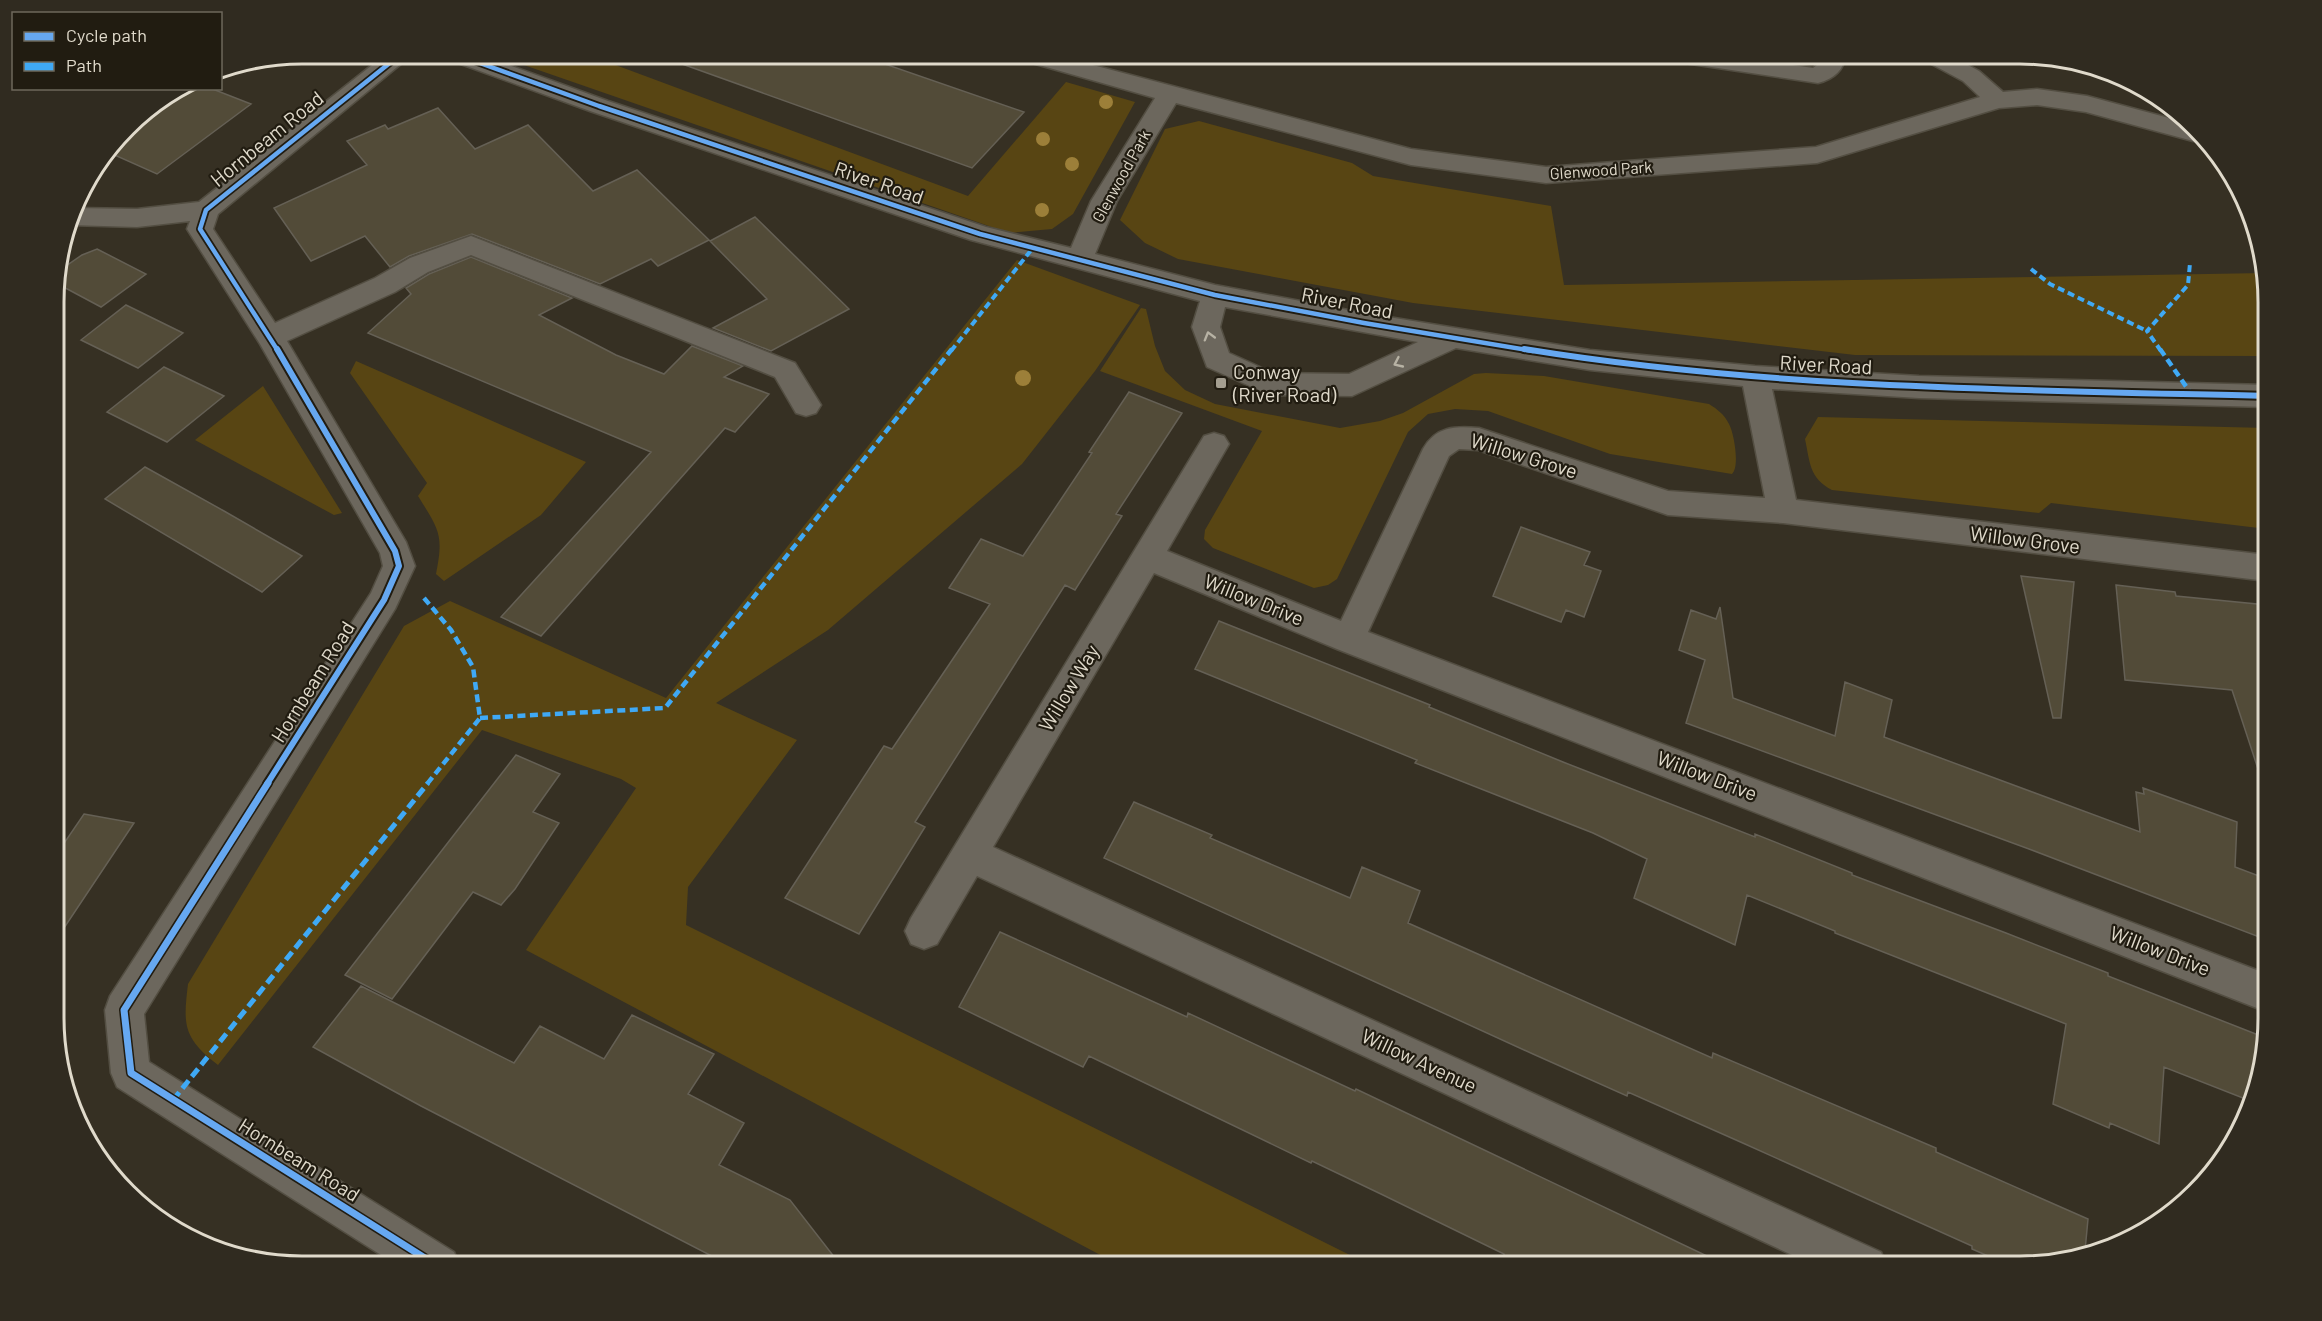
<svg xmlns="http://www.w3.org/2000/svg" width="2322" height="1321" font-family="Barlow,sans-serif">
<style>
.green{fill:#584513}
.building{fill:#524b38;stroke:#656055;stroke-width:1.5}
.lines{fill:none;stroke-linecap:round;stroke-linejoin:round}
.minor-casing{stroke:#534e42;stroke-width:3}
.minor{fill:#6c675d;fill-rule:evenodd}
.quiet-far2{stroke:#3fa9f5;stroke-width:4;stroke-dasharray:7 4;stroke-linecap:butt}
.quiet-far1{stroke:#3fa9f5;stroke-width:4.5;stroke-dasharray:8 4.5;stroke-linecap:butt}
.quiet{stroke:#3fa9f5;stroke-width:5;stroke-dasharray:10 5;stroke-linecap:butt}
.cycleway-far2-casing{stroke:#211c11;stroke-width:8}
.cycleway-far1-casing{stroke:#211c11;stroke-width:10}
.cycleway-casing{stroke:#211c11;stroke-width:10}
.cycleway-far2{stroke:#66a8f1;stroke-width:4.5}
.cycleway-far1{stroke:#66a8f1;stroke-width:6}
.cycleway{stroke:#66a8f1;stroke-width:7}
.tree{fill:#9c7f39}
.oneway{stroke:#b7b2a4}
.poi-dot{fill:#a49e90;stroke:#211c11;stroke-width:2}
.labels{text-anchor:middle;stroke-width:4.5;stroke-linejoin:round;paint-order:stroke}
.far-street-label{font-size:16px;fill:#e0dacb;stroke:#211c11}
.street-label{font-size:20px;fill:#e0dacb;stroke:#211c11}
.poi-label{font-size:20px;fill:#e0dacb;stroke:#211c11;text-anchor:start}
.rim{fill:none;stroke:#e0dacb;stroke-width:3}
</style>
<rect width="100%" height="100%" fill="#363023"/>
<!-- green -->
<path class="green" d="M492,54H586L968,196L1066,82L1135,102L1073,214L1052,229L1009,233Z
M1199,121L1352,163L1373,176L1551,206L1564,285L2265,273L2267,286V356L1855,355L1413,303L1178,259L1145,243L1120,220L1165,129Z
M1017,260L1140,305L1095,371L1022,464L828,630L716,703L797,740L688,887L686,925L1374,1267H1123L526,950L636,788L621,779L482,730L218,1065C183,1038 183,1025 188,984L404,626L450,601L666,698Z
M1141,308L1146,309L1155,346L1165,371L1185,390L1215,404L1340,428L1380,421L1403,413L1474,374L1486,373L1544,376L1709,404C1717,409 1724,414 1729,424C1734,433 1740,467 1732,474L1610,454L1488,411L1455,409L1428,414L1408,432L1337,579L1328,585L1314,588L1213,548L1204,539L1205,530L1262,431L1100,371Z
M356,361L586,462L541,515L444,581L436,574C444,534 439,530 418,496L427,483L350,373Z
M263,386L342,513L334,515L195,440Z
M1818,417L2267,428V529L2051,503L2039,513L1832,490C1809,478 1810,462 1805,439Z"/>
<!-- building -->
<path class="building" d="M669,54H856L1024,112L972,168L668,59Z
M183,88H210L251,104L157,174L110,153L139,116Z
M438,108L475,149L528,125L593,191L637,170L709,240L658,266L651,259L600,284L472,234L409,256L390,267L365,236L311,261L274,208L367,165L347,141L385,125L388,129Z
M755,217L849,309L771,351L713,328L767,299L710,241Z
M97,249L146,274L101,307L56,283V273L82,255Z
M471,257L572,298L539,315L616,355L664,374L692,346L743,366L724,377L769,394L735,432L725,428L541,636L501,617L651,452L368,333L411,294L406,288L429,274Z
M126,305L183,333L138,368L81,340Z
M164,367L224,396L167,442L107,412Z
M1129,392L1182,413L1116,514L1122,516L1075,590L1065,585L915,822L925,827L859,934L785,898L884,746L892,749L990,604L949,588L981,539L1023,556L1092,453L1089,452Z
M145,467L224,511L302,556L262,592L105,499Z
M1521,527L1590,552L1584,565L1601,571L1584,617L1566,610L1561,622L1493,596Z
M2021,576L2074,582L2061,718H2053Z
M2116,585L2175,592L2176,596L2267,605V774L2260,775L2232,690L2125,680Z
M1720,607L1733,698L1835,736L1845,682L1892,700L1884,737L2140,832L2136,792L2144,794L2143,788L2237,822L2235,867L2267,879V940L2029,849L1686,723L1705,660L1679,650L1691,610L1716,619Z
M1219,621L1430,705L1429,707L1563,762L1755,837V834L1852,873V875L2006,933L2108,973V976L2266,1038L2248,1100L2164,1067L2159,1144L2110,1123L2109,1128L2053,1104L2066,1024L1835,933V931L1747,895L1735,945L1634,898L1647,859L1593,833L1415,763L1417,760L1195,669Z
M516,755L560,774L533,812L559,823L515,889L501,905L473,892L392,999L345,975Z
M1134,802L1212,835L1210,838L1350,898L1362,867L1420,891L1408,923L1712,1058L1713,1053L1936,1148V1152L2088,1219L2085,1251L2035,1266H2011L1972,1249V1246L1745,1144L1628,1092L1627,1096L1533,1054L1104,858Z
M84,814L134,823L56,940V855Z
M1000,932L1187,1017L1188,1013L1355,1091L1356,1089L1730,1267H1525L1504,1256V1254L1383,1195L1312,1161L1311,1163L1089,1056L1083,1067L959,1007Z
M361,986L514,1063L540,1026L604,1059L632,1015L714,1054L688,1094L744,1123L719,1165L790,1200L842,1267H733L421,1106L313,1047Z"/>
<g class="lines">
<!-- minor casing -->
<g class="minor-casing">
<path id="minor" d="M386,54H413L218,214L213,229L275,323L375,278L410,258L471,236L795,363L821,405L816,413L806,416L796,413L775,377L471,255L428,272L395,292L287,341L406,542L415,566L395,609L144,1014L149,1062L454,1252L460,1267H400L117,1087L111,1073L105,1010L110,996L371,593L383,566L380,553L260,344L187,229L190,221L137,227L70,225L75,208L137,209L199,202Z
M443,54H478L608,101L986,227L1071,248L1091,201L1155,98L1018,59L1014,54H1051L1411,149L1546,167L1816,147L1980,97L1963,81L1922,59L1918,54H1948L1979,71L2003,92L2037,89L2087,96L2180,121L2199,139L2193,141L2086,112L2037,105L1999,108L1817,163L1546,183L1411,165L1176,103L1117,201L1095,254L1215,285L1364,313L1590,350L1755,366L1919,376L2267,385V407L1919,398L1772,389L1796,500L2267,555V581L1783,523L1668,515L1478,450L1459,449L1449,456L1368,632L2267,974V1012L1337,649L1154,573L993,847L1881,1252L1887,1267H1818L977,876L937,944L924,949L911,944L905,931L911,918L1204,436L1214,433L1224,436L1229,444L1167,551L1341,621L1423,449C1436,426 1455,426 1479,428L1668,491L1765,498L1743,386L1590,370L1456,348L1352,396L1270,395L1207,367L1192,327L1200,301L971,240L590,111L447,59ZM1225,307L1418,342L1349,374L1273,373L1229,353L1220,327Z
M1659,54H1720L1813,68L1821,62L1822,54H1846C1844,70 1834,79 1818,83L1671,61L1663,59Z"/>
</g>
<!-- minor -->
<use href="#minor" class="minor"/>
<!-- quiet-far2 -->
<path class="quiet-far2" d="M2031,269L2050,284L2147,331
M951,351L1032,249
M2161,351L2147,331L2188,285L2190,263"/>
<!-- quiet-far1 -->
<path class="quiet-far1" d="M2160,349L2192,395
M424,598L451,630L473,667L480,718L427,784
M480,718L665,708L952,349"/>
<!-- quiet -->
<path class="quiet" d="M173,1100L428,783"/>
<!-- cycleway-far2 casing -->
<g class="cycleway-far2-casing">
<path id="cycleway-far2" d="M455,54L599,106L980,234L1215,295L1364,323L1533,351
M278,351L200,229L206,210L401,54"/>
</g>
<!-- cycleway-far1 casing -->
<g class="cycleway-far1-casing">
<path id="cycleway-far1" d="M1524,349C1770,389 2019,390 2267,396
M267,784L384,600L399,566L395,551L277,349"/>
</g>
<!-- cycleway casing -->
<g class="cycleway-casing">
<path id="cycleway" d="M268,783L124,1010L131,1073L439,1267"/>
</g>
<!-- cycleway-far2 -->
<use href="#cycleway-far2" class="cycleway-far2"/>
<!-- cycleway-far1 -->
<use href="#cycleway-far1" class="cycleway-far1"/>
<!-- cycleway -->
<use href="#cycleway" class="cycleway"/>
</g>
<!-- trees -->
<g class="tree">
<circle cx="1106" cy="102" r="7"/>
<circle cx="1043" cy="139" r="7"/>
<circle cx="1072" cy="164" r="7"/>
<circle cx="1042" cy="210" r="7"/>
<circle cx="1023" cy="378" r="8"/>
</g>
<!-- one-way arrows -->
<defs><path id="oneway-chevron" d="M-2-3.5L2.5 0L-2 3.5" fill="none" stroke-width="1.6" stroke-linecap="round" stroke-linejoin="round" transform="scale(1.5)"/></defs>
<g class="oneway">
<use href="#oneway-chevron" transform="translate(1209 336) rotate(-106)"/>
<use href="#oneway-chevron" transform="translate(1398 363) rotate(155)"/>
</g>
<!-- markers -->
<rect class="poi-dot" x="1215" y="377" width="12" height="12" rx="3"/>
<g class="labels">
<!-- far-street labels -->
<g class="far-street-label">
<text transform="translate(1601 170) rotate(-4)" y="6">Glenwood Park</text>
<text transform="translate(1121 176) rotate(-61)" y="6">Glenwood Park</text>
</g>
<!-- street labels -->
<g class="street-label">
<text transform="translate(267 139) rotate(-39)" y="7">Hornbeam Road</text>
<text transform="translate(879 183) rotate(19)" y="7">River Road</text>
<text transform="translate(1347 303) rotate(11)" y="7">River Road</text>
<text transform="translate(1826 365) rotate(3)" y="7">River Road</text>
<text transform="translate(1524 456) rotate(17)" y="7">Willow Grove</text>
<text transform="translate(2025 540) rotate(7)" y="7">Willow Grove</text>
<text transform="translate(1254 600) rotate(22)" y="7">Willow Drive</text>
<text transform="translate(313 682) rotate(-58)" y="7">Hornbeam Road</text>
<text transform="translate(1069 688) rotate(-59)" y="7">Willow Way</text>
<text transform="translate(1707 776) rotate(21)" y="7">Willow Drive</text>
<text transform="translate(2160 951) rotate(21)" y="7">Willow Drive</text>
<text transform="translate(1419 1061) rotate(25)" y="7">Willow Avenue</text>
<text transform="translate(299 1160) rotate(32)" y="7">Hornbeam Road</text>
</g>
<!-- poi labels -->
<g class="poi-label">
<text x="1233" y="379">Conway<tspan x="1233" dy="23">(River Road)</tspan></text>
</g>
</g>
<!-- crop -->
<path d="M0 0H2322V1321H0ZM302 64H2020A238 238 0 0 1 2258 302V1018A238 238 0 0 1 2020 1256H302A238 238 0 0 1 64 1018V302A238 238 0 0 1 302 64Z" fill="#302b20" fill-rule="evenodd"/>
<path class="rim" d="M302 64H2020A238 238 0 0 1 2258 302V1018A238 238 0 0 1 2020 1256H302A238 238 0 0 1 64 1018V302A238 238 0 0 1 302 64Z"/>
<!-- legend -->
<rect x="12" y="12" width="210" height="78" fill="#211c11" stroke="#6d685b" stroke-width="1.5"/>
<rect x="24" y="32" width="30" height="9" fill="#66a8f1" stroke="#6d685b" stroke-width="1.5"/>
<text x="66" y="42" font-size="18" fill="#e0dacb">Cycle path</text>
<rect x="24" y="62" width="30" height="9" fill="#3fa9f5" stroke="#6d685b" stroke-width="1.5"/>
<text x="66" y="72" font-size="18" fill="#e0dacb">Path</text>
</svg>
